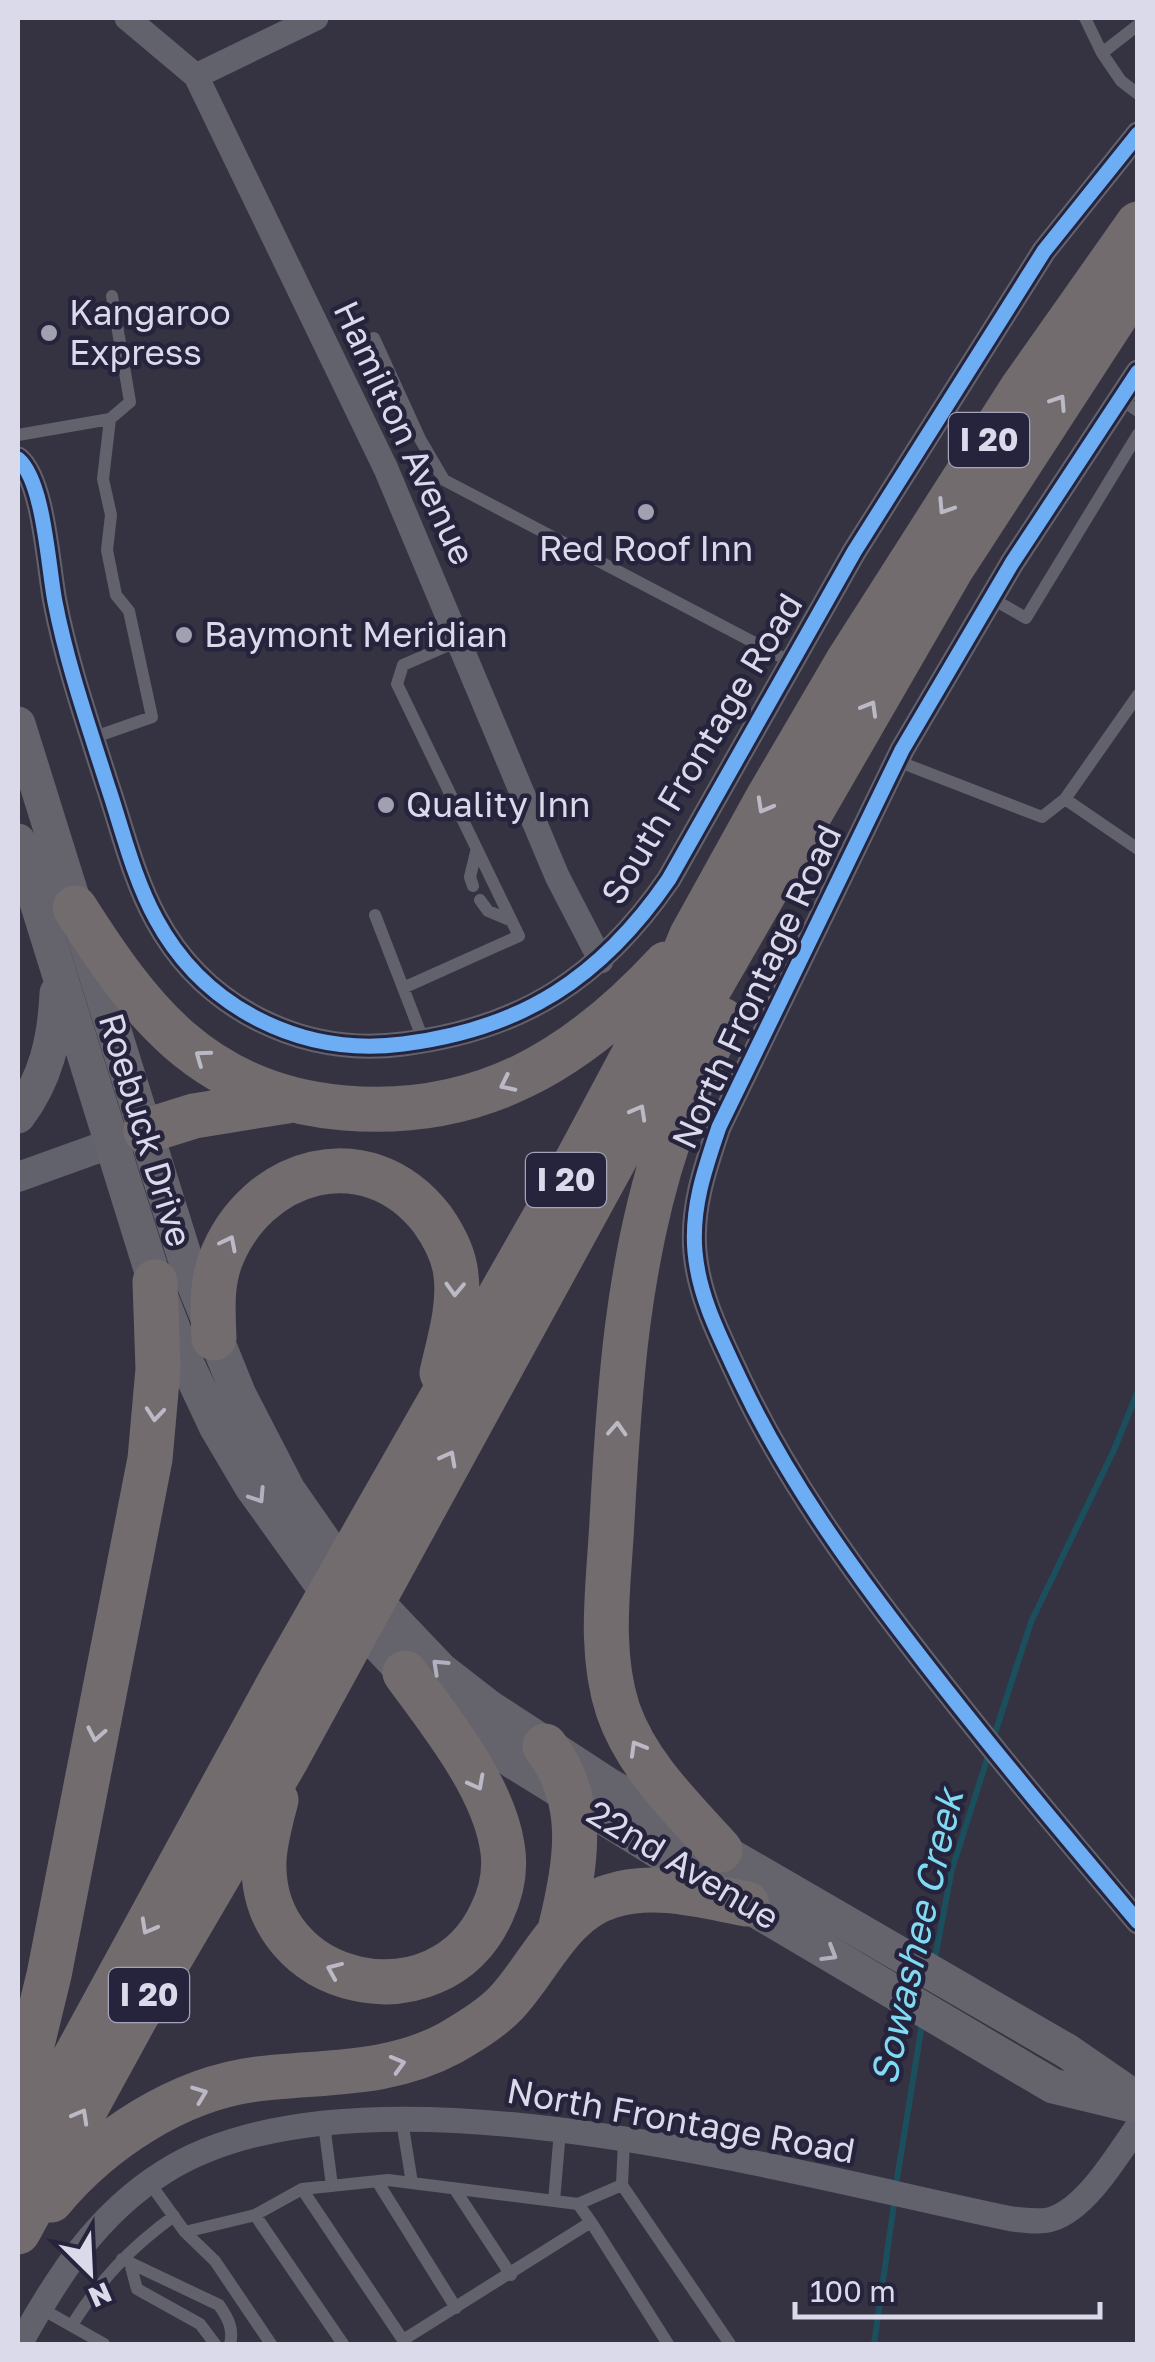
<svg xmlns="http://www.w3.org/2000/svg" width="1155" height="2362" font-family="'Golos Text',sans-serif">
<style>
.lines{fill:none;stroke-linecap:round;stroke-linejoin:round}
.stream{stroke:#1b4f5d;stroke-width:6}
.service{stroke:#62626c;stroke-width:12}
.minor{stroke:#62626c;stroke-width:25}
.tertiary{stroke:#62626c;stroke-width:30}
.secondary{stroke:#65636c;stroke-width:35}
.motorway{stroke:#736c6e;stroke-width:45}
.cycleway-casing{stroke:#26233d;stroke-width:21}
.cycleway{stroke:#6dadf4;stroke-width:15}
.oneway{stroke:#bbb9c6}
.oneway2{stroke:#b1b0bf}
.poi-dot{fill:#a0a0b0;stroke:#26233d;stroke-width:4}
.labels{text-anchor:middle;stroke-width:9;stroke-linejoin:round;paint-order:stroke}
.shield{fill:#26233d;stroke:#a4a3b7;stroke-width:2.5}
.shield-label{font-size:32px;font-weight:bold;fill:#dadaeb}
.poi-label{font-size:35px;fill:#dadaeb;stroke:#26233d;text-anchor:start}
.street-label{font-size:35px;fill:#dadaeb;stroke:#26233d}
.water-label{font-size:38px;font-style:italic;fill:#80daf2;stroke:#26233d}
</style>
<rect width="100%" height="100%" fill="#353342"/>
<g class="lines">
<!-- stream -->
<path class="stream" d="M994,1736L1031,1622L1114,1450L1138,1391
M934,1963L952,1869L989,1753
M896,2185L922,2024
M874,2344L895,2197"/>
<!-- service -->
<path class="service" d="M1085,18L1102,53L1138,25
M1102,53L1121,81L1138,94
M374,338L420,439L444,480L791,662
M1119,398L1138,411
M110,419L130,402L112,296
M18,435L110,419L103,479L111,515L107,550L116,595L129,611L152,717L92,738
M991,598L1026,618L1138,434
M897,761L1042,817L1065,799L1138,695
M1065,799L1138,849
M473,886L470,877L476,852
M480,900L488,911L512,921
M375,915L424,1042
M403,988L519,936L397,684L403,665L458,641
M402,2121L412,2183
M324,2124L332,2186
M624,2140L622,2185L730,2344
M377,2181L456,2308
M149,2182L185,2232L215,2261L271,2344
M454,2188L511,2275
M554,2201L560,2131
M578,2204L622,2185
M255,2215L302,2189
M591,2222L403,2340L302,2189L388,2180L578,2204L591,2222L668,2344
M185,2232L255,2215L343,2344
M122,2259L219,2305C228,2318 234,2329 230,2344
M130,2263L137,2289L200,2324L215,2344
M40,2308L104,2344
M72,2325C101,2279 130,2248 174,2216"/>
<!-- minor -->
<path class="minor" d="M127,18L196,76L386,469L557,876L601,961
M196,76L316,18
M1138,372L1012,563L902,750L719,1127C705,1168 691,1208 695,1252C699,1298 721,1339 740,1380C786,1477 847,1562 912,1646C985,1741 1061,1831 1138,1922
M18,459C44,481 48,566 55,602C67,664 88,724 107,784C122,828 133,877 156,919C204,1008 301,1057 403,1044C522,1029 601,978 669,879L854,552L1044,251L1138,134
M20,2344C57,2277 97,2214 164,2172C358,2048 796,2175 1012,2219C1024,2220 1040,2223 1052,2219C1087,2208 1117,2155 1138,2126"/>
<!-- tertiary -->
<path class="tertiary" d="M18,1177L132,1136"/>
<!-- secondary -->
<path class="secondary" d="M18,724L190,1274L239,1395L288,1490L327,1546L361,1586L441,1670L490,1708L608,1785L1067,2051L1138,2100
M18,841L155,1282L186,1362L216,1426L252,1487L323,1586L405,1673L459,1720L514,1762L713,1885L1053,2086L1132,2105
M18,1116C46,1079 55,1039 57,993"/>
<!-- motorway -->
<path class="motorway" d="M75,908C105,955 137,1003 179,1040C226,1081 283,1103 345,1108C480,1119 577,1060 666,964
M146,1131L194,1116L287,1101
M214,1338C213,1312 211,1286 220,1261C255,1168 367,1135 432,1219C444,1236 454,1254 456,1275C460,1307 449,1342 442,1373
M545,1746C588,1802 576,1866 560,1930
M276,1800C271,1819 265,1840 264,1860C259,1990 440,2029 492,1912C502,1891 506,1867 502,1845C492,1785 440,1721 405,1673
M720,1850C681,1807 637,1765 618,1710C598,1649 609,1583 612,1521C619,1391 627,1263 669,1138C683,1098 703,1059 722,1020
M18,2102L49,1975L150,1459L158,1369L155,1282
M18,2162L282,1678L574,1166L672,983L691,937L769,796L848,661L1021,390L1138,224
M51,2200C101,2140 178,2089 257,2079C325,2071 389,2076 450,2043C469,2032 491,2019 506,2003C540,1967 560,1911 611,1896C655,1882 703,1896 747,1904
M18,2232L134,2020L286,1760L688,1025L951,569L1138,281"/>
<!-- cycleway casing -->
<g class="cycleway-casing">
<path id="cycleway" d="M1138,372L1012,563L902,750L719,1127C705,1168 691,1208 695,1252C699,1298 721,1339 740,1380C786,1477 847,1562 912,1646C985,1741 1061,1831 1138,1922
M18,459C44,481 48,566 55,602C67,664 88,724 107,784C122,828 133,877 156,919C204,1008 301,1057 403,1044C522,1029 601,978 669,879L854,552L1044,251L1138,134"/>
</g>
<!-- cycleway -->
<use href="#cycleway" class="cycleway"/>
</g>
<!-- one-way arrows -->
<defs><path id="oneway-chevron" d="M-2-3.5L2.5 0L-2 3.5" fill="none" stroke-width="1.6" stroke-linecap="round" stroke-linejoin="round" transform="scale(2.5)"/></defs>
<g class="oneway">
<use href="#oneway-chevron" transform="translate(1059 402) rotate(-57)"/>
<use href="#oneway-chevron" transform="translate(945 507) rotate(123)"/>
<use href="#oneway-chevron" transform="translate(870 708) rotate(-60)"/>
<use href="#oneway-chevron" transform="translate(764 806) rotate(119)"/>
<use href="#oneway-chevron" transform="translate(202 1057) rotate(-144)"/>
<use href="#oneway-chevron" transform="translate(507 1084) rotate(154)"/>
<use href="#oneway-chevron" transform="translate(639 1112) rotate(-61)"/>
<use href="#oneway-chevron" transform="translate(229 1243) rotate(-63)"/>
<use href="#oneway-chevron" transform="translate(455 1289) rotate(92)"/>
<use href="#oneway-chevron" transform="translate(155 1414) rotate(95)"/>
<use href="#oneway-chevron" transform="translate(617 1429) rotate(-87)"/>
<use href="#oneway-chevron" transform="translate(449 1458) rotate(-62)"/>
<use href="#oneway-chevron" transform="translate(96 1734) rotate(101)"/>
<use href="#oneway-chevron" transform="translate(637 1748) rotate(-120)"/>
<use href="#oneway-chevron" transform="translate(477 1783) rotate(62)"/>
<use href="#oneway-chevron" transform="translate(148 1927) rotate(119)"/>
<use href="#oneway-chevron" transform="translate(334 1970) rotate(-157)"/>
<use href="#oneway-chevron" transform="translate(398 2064) rotate(-16)"/>
<use href="#oneway-chevron" transform="translate(200 2094) rotate(-21)"/>
<use href="#oneway-chevron" transform="translate(81 2116) rotate(-61)"/>
</g>
<g class="oneway2">
<use href="#oneway-chevron" transform="translate(258 1496) rotate(57)"/>
<use href="#oneway-chevron" transform="translate(439 1666) rotate(-137)"/>
<use href="#oneway-chevron" transform="translate(830 1954) rotate(31)"/>
</g>
<!-- markers -->
<g class="poi-dot">
<circle cx="49" cy="333" r="10"/>
<circle cx="646" cy="512" r="10"/>
<circle cx="184" cy="635" r="10"/>
<circle cx="386" cy="805" r="10"/>
</g>
<g class="labels">
<!-- shield labels -->
<g class="shield">
<rect x="949" y="413" width="80" height="54" rx="8"/>
<rect x="526" y="1153" width="80" height="54" rx="8"/>
<rect x="109" y="1968" width="80" height="54" rx="8"/>
</g>
<g class="shield-label">
<text x="989" y="451">I 20</text>
<text x="566" y="1191">I 20</text>
<text x="149" y="2006">I 20</text>
</g>
<!-- poi labels -->
<g class="poi-label">
<text x="69" y="325">Kangaroo<tspan x="69" dy="40">Express</tspan></text>
<text x="646" y="561" text-anchor="middle">Red Roof Inn</text>
<text x="204" y="647">Baymont Meridian</text>
<text x="406" y="817">Quality Inn</text>
</g>
<!-- street labels -->
<g class="street-label">
<text transform="translate(404 433) rotate(65)" y="12">Hamilton Avenue</text>
<text transform="translate(702 749) rotate(-59)" y="12">South Frontage Road</text>
<text transform="translate(757 987) rotate(-65)" y="12">North Frontage Road</text>
<text transform="translate(145 1130) rotate(73)" y="12">Roebuck Drive</text>
<text transform="translate(683 1865) rotate(31)" y="12">22nd Avenue</text>
<text transform="translate(681 2121) rotate(10)" y="12">North Frontage Road</text>
</g>
<!-- water labels -->
<g class="water-label">
<text transform="translate(917 1937) rotate(-77)" y="13">Sowashee Creek</text>
</g>
</g>
<!-- border -->
<rect width="1155" height="2362" fill="none" stroke="#dadaeb" stroke-width="40"/>
<!-- north arrow -->
<g transform="translate(90 2272) rotate(156)" stroke="#26233d" stroke-width="8" paint-order="stroke">
<path d="M0-8L18 38L0 25L-18 38Z" fill="#dadaeb"/>
<text y="-15" font-size="28" font-weight="bold" text-anchor="middle" fill="#dadaeb">N</text>
</g>
<!-- scale -->
<path d="M795 2302v15h305v-15" fill="none" stroke="#dadaeb" stroke-width="5"/>
<text x="810" y="2302" font-size="30" fill="#dadaeb" stroke="#26233d" stroke-width="8" paint-order="stroke">100 m</text>
</svg>
